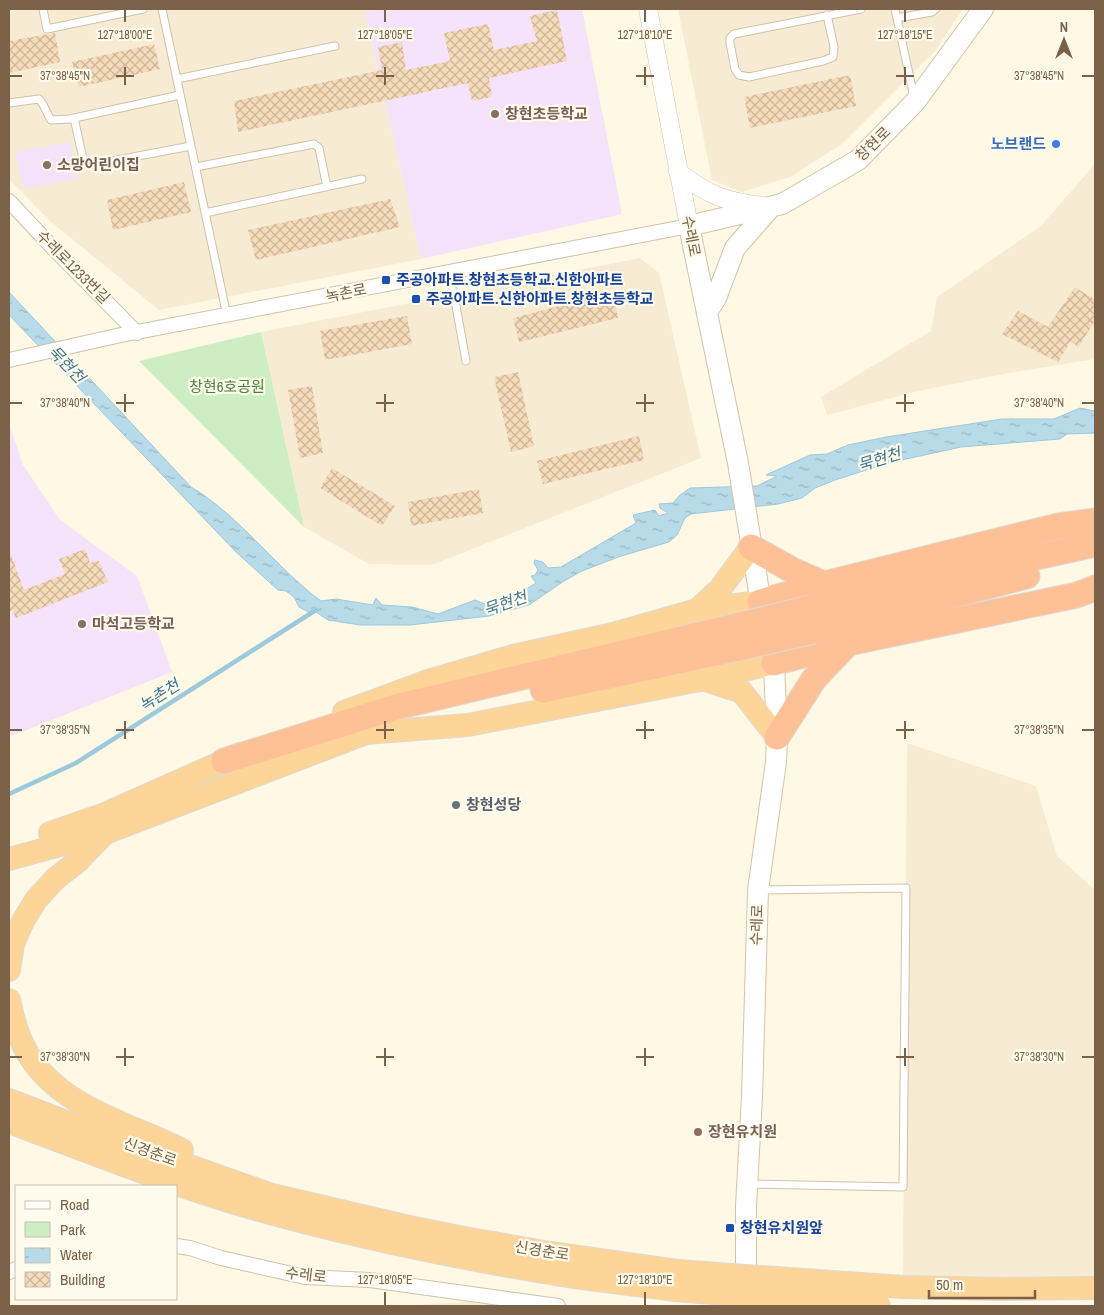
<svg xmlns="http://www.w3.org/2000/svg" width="1104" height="1315" font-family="'Archivo Narrow','Noto Sans KR',sans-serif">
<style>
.residential{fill:#f7ecd3}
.education{fill:#f5e2fb}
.park{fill:#cdeec2}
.water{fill:url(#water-ripples);stroke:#9dc9dd}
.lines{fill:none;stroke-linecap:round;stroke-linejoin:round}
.stream{stroke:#9dc9dd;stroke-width:4.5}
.building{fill:url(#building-cross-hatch)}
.service-casing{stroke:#d1c1aa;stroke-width:9}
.minor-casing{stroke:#d1c1aa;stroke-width:16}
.tertiary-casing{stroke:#d1c1aa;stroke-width:19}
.secondary-casing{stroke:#d5c3a7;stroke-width:22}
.trunk-casing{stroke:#dfd9d3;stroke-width:24}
.motorway-casing{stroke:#dfd9d3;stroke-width:27}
.service{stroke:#fff;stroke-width:7}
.minor{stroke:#fff;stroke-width:14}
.tertiary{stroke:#fff;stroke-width:18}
.secondary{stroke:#fff;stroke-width:20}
.trunk{stroke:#fed599;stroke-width:22}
.motorway{stroke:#fec197;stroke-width:25}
.trunk-bridge-casing{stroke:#dfd9d3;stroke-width:24;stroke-linecap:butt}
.motorway-bridge-casing{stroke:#dfd9d3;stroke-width:27;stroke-linecap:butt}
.trunk-bridge{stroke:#fed599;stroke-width:22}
.motorway-bridge{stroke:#fec197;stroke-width:25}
.ticks{fill:none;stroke:#7a6147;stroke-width:2}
.education-dot{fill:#8d6e63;stroke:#fffbed;stroke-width:2}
.shop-dot{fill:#3f7fe0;stroke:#fffbed;stroke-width:2}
.transit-dot{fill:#1a4fb4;stroke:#fffbed;stroke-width:2}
.worship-dot{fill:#6b7280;stroke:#fffbed;stroke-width:2}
.labels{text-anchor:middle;stroke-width:4.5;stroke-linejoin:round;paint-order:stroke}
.education-label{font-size:15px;font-weight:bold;fill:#785e54;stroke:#fffbed;text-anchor:start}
.street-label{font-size:15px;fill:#7a6147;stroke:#fffbed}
.shop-label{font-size:15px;font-weight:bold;fill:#366cbe;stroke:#fffbed;text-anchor:end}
.transit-label{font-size:15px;font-weight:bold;fill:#164399;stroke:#fffbed;text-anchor:start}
.park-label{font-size:15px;fill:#48813e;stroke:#fffbed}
.worship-label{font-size:15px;font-weight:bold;fill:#5b616d;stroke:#fffbed;text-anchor:start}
.water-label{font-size:16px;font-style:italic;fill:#3f7690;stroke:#fffbed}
.ticks-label{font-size:12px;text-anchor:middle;fill:#7a6147;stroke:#fffbed;stroke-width:4.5;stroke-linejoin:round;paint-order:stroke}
</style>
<defs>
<pattern id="water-ripples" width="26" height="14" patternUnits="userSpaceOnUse" patternTransform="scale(1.25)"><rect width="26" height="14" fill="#b8dbea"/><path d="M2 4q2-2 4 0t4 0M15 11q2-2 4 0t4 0" fill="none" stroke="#9bb5bf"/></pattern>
<pattern id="building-cross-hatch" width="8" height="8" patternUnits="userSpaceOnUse" patternTransform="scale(1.25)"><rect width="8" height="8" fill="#f6dbba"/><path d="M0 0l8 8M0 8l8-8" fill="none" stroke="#ccb599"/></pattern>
</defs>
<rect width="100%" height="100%" fill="#fef8e5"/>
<!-- residential -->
<path class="residential" d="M9,9H385L365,13L421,259L159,310L50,221L9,179Z
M678,9H963L935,51L842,144L790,177L742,192L712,180Z
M1095,164V359L1008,373L918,391L827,415L821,397L931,331L937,297L1040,227Z
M640,258L659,273L701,458L432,565L369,564L304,527L261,332Z
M907,743L1036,786L1057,856L1095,890V1288L903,1287Z
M491,1300L577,1306H401Z"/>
<!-- education -->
<path class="education" d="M385,9H582L622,214L421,259L365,13Z
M70,142L77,179L23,189L16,152Z
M9,424L23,465L60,520L137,576L172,672L9,737Z"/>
<!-- park -->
<path class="park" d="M261,332L304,527L139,361Z"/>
<!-- water -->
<path class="water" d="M9,292L191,487C239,515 276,568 321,601L336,599L373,605L376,598L382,605L412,607L438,614L475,600L493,607L502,604L536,583L531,576L535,575L538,570L534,563L535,560L543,562L548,568L561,567L636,523L633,515L655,510L659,516L668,513L660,508L659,504L673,503L679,496L690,488L757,486L777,476L766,475L810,455L827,454L848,445L886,437L1002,419H1054L1080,408L1095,411V433L1067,434L1060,439L961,447L888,463L835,480L815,488L802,498L778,504L691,514L685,518L677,535L669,542L621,556L582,571L564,581L529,605L489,616L410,625H360L328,620L316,612H309L299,607L294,597L286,591L278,590L236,552L9,315Z"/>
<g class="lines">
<!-- stream -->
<path class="stream" d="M9,794L76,763L316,610"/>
</g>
<!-- building -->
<path class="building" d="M557,10L567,61L489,78L492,97L472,101L468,83L238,132L234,101L382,70L378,47L402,42L406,70L450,61L444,33L488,24L494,50L537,41L530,16Z
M55,33L60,62L9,73V41Z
M154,44L160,69L79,87L72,62Z
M850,75L856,106L750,128L744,97Z
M184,182L191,212L113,230L107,200Z
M390,199L400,227L256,260L248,230Z
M1075,287L1095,300V321L1078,347L1071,341L1058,362L1002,334L1018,311L1048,327Z
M613,292L618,318L519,342L513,318Z
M407,316L412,344L325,360L320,331Z
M518,372L534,446L511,452L494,377Z
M312,386L323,453L300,458L288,390Z
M639,436L644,460L543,484L537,461Z
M332,468L395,506L382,526L320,488Z
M479,489L483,513L411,526L408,502Z
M85,549L90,563L98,560L108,582L16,618L12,610L9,612V553L10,552L24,590L65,574L59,559Z"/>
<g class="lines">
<!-- service casing -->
<g class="service-casing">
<path id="service" d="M43,9L47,29L143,9
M162,9L227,316
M895,9L914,97
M827,15L834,47L833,57L823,61L749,77L739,75L735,69L730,43V38L734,34L861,9
M897,18L932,12L936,9
M177,79L335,46
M9,103L39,99C45,105 46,113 51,120L70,119L180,95
M74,118L84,163L96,164L191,146
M196,167L314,144L319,148L327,187
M205,213L362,179
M450,273L466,361
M748,1184L903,1187L906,888L759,890"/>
</g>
<!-- minor casing -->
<g class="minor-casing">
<path id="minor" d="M9,201L54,249L137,333
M9,360L121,335L689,226
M176,1246L190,1248L221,1258L305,1277L370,1280L558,1306
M9,1272L16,1269"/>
</g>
<!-- tertiary casing -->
<g class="tertiary-casing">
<path id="tertiary" d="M648,9L689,226
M678,172C708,195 726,202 763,206"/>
</g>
<!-- secondary casing -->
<g class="secondary-casing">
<path id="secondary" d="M707,312L716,298L735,248L771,207
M763,616L738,463L689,226L782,204L858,160L915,102L983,9
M746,1291V1206L752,1097L758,890L776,762L777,737L774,663L771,649"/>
</g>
<!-- trunk casing -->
<g class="trunk-casing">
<path id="trunk" d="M697,610L720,589L751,547
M706,680L742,692L777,737
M344,712L428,681L513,656L613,634L697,610L760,602
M50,833L105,814L240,754
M9,859L105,833L366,733L468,725L705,679L774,663
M9,970L13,944L23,921L36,900L55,879L78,861L105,833
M9,1000C13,1019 18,1038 28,1054C61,1108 128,1123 182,1150
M9,1100L82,1128L272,1195L409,1227L464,1238L550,1253L677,1271
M9,1122C92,1153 174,1186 259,1210C352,1236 448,1256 543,1272C587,1280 631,1284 675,1290"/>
</g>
<!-- motorway casing -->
<g class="motorway-casing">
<path id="motorway" d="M751,547L792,570L824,584
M760,602L824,584L1058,526L1095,521
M810,608L1095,544
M814,631L1027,576
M774,663L848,643L1077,595L1095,588
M543,690L720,652
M777,737L814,679L848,643
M224,761L396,707L716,631"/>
</g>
<!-- service -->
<use href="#service" class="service"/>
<!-- minor -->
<use href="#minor" class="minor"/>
<!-- tertiary -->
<use href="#tertiary" class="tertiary"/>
<!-- secondary -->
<use href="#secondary" class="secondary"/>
<!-- trunk -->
<use href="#trunk" class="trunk"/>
<!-- motorway -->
<use href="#motorway" class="motorway"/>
<!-- trunk-bridge casing -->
<g class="trunk-bridge-casing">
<path id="trunk-bridge" d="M677,1271L903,1287L1002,1289L1095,1288
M675,1290L880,1306"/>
</g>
<!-- motorway-bridge casing -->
<g class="motorway-bridge-casing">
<path id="motorway-bridge" d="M716,631L810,608
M720,652L814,631"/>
</g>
<!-- trunk-bridge -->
<use href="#trunk-bridge" class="trunk-bridge"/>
<!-- motorway-bridge -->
<use href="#motorway-bridge" class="motorway-bridge"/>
</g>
<!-- ticks -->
<path class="ticks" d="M125,10V22M385,10V22M645,10V22M905,10V22M125,67V85M385,67V85M645,67V85M905,67V85M10,76H22M116,76H134M376,76H394M636,76H654M896,76H914M1082,76H1094M125,394V412M385,394V412M645,394V412M905,394V412M10,403H22M116,403H134M376,403H394M636,403H654M896,403H914M1082,403H1094M125,721V739M385,721V739M645,721V739M905,721V739M10,730H22M116,730H134M376,730H394M636,730H654M896,730H914M1082,730H1094M125,1048V1066M385,1048V1066M645,1048V1066M905,1048V1066M10,1057H22M116,1057H134M376,1057H394M636,1057H654M896,1057H914M1082,1057H1094M385,1292V1305M645,1292V1305"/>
<!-- markers -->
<g class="education-dot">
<circle cx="495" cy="114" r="5"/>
<circle cx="47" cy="165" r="5"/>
<circle cx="82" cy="624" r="5"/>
<circle cx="698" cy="1132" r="5"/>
</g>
<circle class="shop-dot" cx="1056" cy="144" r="5"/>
<g class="transit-dot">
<rect x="381" y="275" width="10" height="10" rx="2.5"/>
<rect x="411" y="294" width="10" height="10" rx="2.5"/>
<rect x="725" y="1223" width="10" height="10" rx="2.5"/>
</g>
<circle class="worship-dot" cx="456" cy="805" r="5"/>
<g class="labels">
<!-- education labels -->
<g class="education-label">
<text x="505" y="119">창현초등학교</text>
<text x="57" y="170">소망어린이집</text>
<text x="92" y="629">마석고등학교</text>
<text x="708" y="1137">장현유치원</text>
</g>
<!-- street labels -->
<g class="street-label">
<text transform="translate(873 144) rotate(-44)" y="5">창현로</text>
<text transform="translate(691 236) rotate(79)" y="5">수레로</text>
<text transform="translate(73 267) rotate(45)" y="5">수레로1233번길</text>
<text transform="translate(346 293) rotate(-11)" y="5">녹촌로</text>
<text transform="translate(757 925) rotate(-88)" y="5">수레로</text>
<text transform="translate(150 1152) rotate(20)" y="5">신경춘로</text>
<text transform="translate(542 1251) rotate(9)" y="5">신경춘로</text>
<text transform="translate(306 1275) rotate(7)" y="5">수레로</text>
</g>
<!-- shop labels -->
<g class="shop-label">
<text x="1046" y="149">노브랜드</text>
</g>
<!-- transit labels -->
<g class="transit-label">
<text x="396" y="285">주공아파트.창현초등학교.신한아파트</text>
<text x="426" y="304">주공아파트.신한아파트.창현초등학교</text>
<text x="740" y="1233">창현유치원앞</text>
</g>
<!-- park labels -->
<g class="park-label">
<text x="227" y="392">창현6호공원</text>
</g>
<!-- worship labels -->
<g class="worship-label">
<text x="466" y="810">창현성당</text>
</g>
<!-- water labels -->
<g class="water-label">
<text transform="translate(67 364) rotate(46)" y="6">묵현천</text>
<text transform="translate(879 459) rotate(-17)" y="6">묵현천</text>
<text transform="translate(505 603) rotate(-19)" y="6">묵현천</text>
<text transform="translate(159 695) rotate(-33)" y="6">녹촌천</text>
</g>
</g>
<g class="ticks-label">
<text x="125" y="39">127°18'00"E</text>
<text x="385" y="39">127°18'05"E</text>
<text x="645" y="39">127°18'10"E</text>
<text x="905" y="39">127°18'15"E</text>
<text x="65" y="80">37°38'45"N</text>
<text x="1039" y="80">37°38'45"N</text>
<text x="65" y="407">37°38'40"N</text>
<text x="1039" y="407">37°38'40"N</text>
<text x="65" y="734">37°38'35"N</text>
<text x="1039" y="734">37°38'35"N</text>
<text x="65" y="1061">37°38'30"N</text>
<text x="1039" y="1061">37°38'30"N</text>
<text x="385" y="1284">127°18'05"E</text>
<text x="645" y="1284">127°18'10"E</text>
</g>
<!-- border -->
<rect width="1104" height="1315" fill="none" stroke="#7a6147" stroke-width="20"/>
<!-- legend -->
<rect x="15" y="1185" width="162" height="115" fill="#fffbed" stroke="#cabdab"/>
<rect x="25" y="1201" width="25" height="8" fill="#ffffff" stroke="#cabdab"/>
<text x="60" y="1210" font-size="15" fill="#7a6147">Road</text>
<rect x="25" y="1222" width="25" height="15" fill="#cdeec2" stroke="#cabdab"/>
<text x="60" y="1235" font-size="15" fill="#7a6147">Park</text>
<rect x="25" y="1248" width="25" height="15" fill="url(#water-ripples)" stroke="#cabdab"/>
<text x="60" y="1260" font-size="15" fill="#7a6147">Water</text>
<rect x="25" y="1272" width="25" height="15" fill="url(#building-cross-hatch)" stroke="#cabdab"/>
<text x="60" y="1285" font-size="15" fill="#7a6147">Building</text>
<!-- north arrow -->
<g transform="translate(1064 40)" stroke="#fffbed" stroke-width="4" paint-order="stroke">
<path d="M0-4L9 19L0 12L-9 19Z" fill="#7a6147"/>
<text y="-8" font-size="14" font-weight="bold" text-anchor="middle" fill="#7a6147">N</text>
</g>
<!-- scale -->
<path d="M929 1290v8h106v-8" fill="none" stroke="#7a6147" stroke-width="2.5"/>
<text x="936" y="1290" font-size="15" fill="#7a6147" stroke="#fffbed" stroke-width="4" paint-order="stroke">50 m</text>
</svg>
